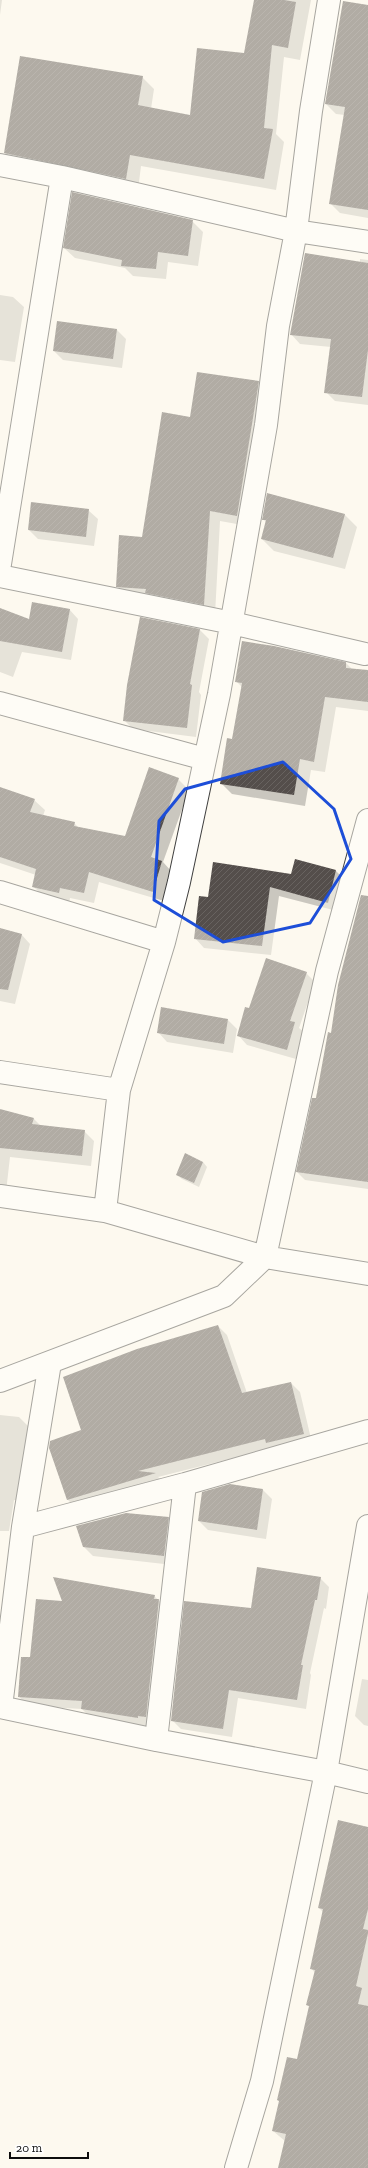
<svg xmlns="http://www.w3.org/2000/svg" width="368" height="2168" font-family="'Zilla Slab',serif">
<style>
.shadow{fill:#0003}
.building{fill:url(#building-hatch)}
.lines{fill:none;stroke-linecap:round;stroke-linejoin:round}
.minor-casing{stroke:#404040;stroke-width:24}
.minor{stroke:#fff;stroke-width:22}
.marked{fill:none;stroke:#1d4ed8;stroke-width:3;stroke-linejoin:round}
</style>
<defs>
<pattern id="building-hatch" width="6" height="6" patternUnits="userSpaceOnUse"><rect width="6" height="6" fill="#544e4b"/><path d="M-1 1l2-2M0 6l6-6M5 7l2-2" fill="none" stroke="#686360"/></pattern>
</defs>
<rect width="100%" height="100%" fill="#fdf9ef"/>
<!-- shadow -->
<path class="shadow" d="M0,0H2L0,15Z
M255,0H311L300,60L284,57L276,134L284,142L276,190L141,166L138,190L17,165L5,153L142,77L154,89L151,109L191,116L245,54Z
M368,6V218L340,213L330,203L345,115L336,114L326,104Z
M192,221L203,232L198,266L168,262L166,279L133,276L125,268L75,258L64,248Z
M360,259L368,260V405L335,401L326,392L331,347L300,344L291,334L360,263Z
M0,295L13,297L24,307L15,362L0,360Z
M58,322L117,330L126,339L122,368L63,360L54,351Z
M258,382L269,393L248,526L220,521L215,615L127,597L117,586L143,538L190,418Z
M88,510L98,519L94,546L38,539L29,530Z
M345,515L357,527L345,569L274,551L262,539L266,522L263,519Z
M0,609L30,620L69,609L78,619L71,660L22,652L13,677L0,672Z
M141,618L200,630L209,639L199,692L201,695L196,737L133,729L124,720Z
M346,663L352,669L368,671V711L336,707L325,772L311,770L305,806L232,794L221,783L232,741L242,687L236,681Z
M178,779L189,790L163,862L172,872L164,901L99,882L94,903L70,898L69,903L44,897L33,886L36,875L0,863V788L34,800L45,810L43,816L74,823L79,828L125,837Z
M295,860L336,871L345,880L337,911L279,896L271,955L204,948L195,938L209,898L292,875Z
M368,923V1189L305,1180L297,1172L332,1034Z
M0,929L21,934L30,944L15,1004L0,1001Z
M306,973L315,982L299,1028L304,1032L296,1059L247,1045L238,1035L249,1010Z
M162,1009L228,1020L237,1029L233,1053L167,1042L158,1032Z
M0,1111L34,1119L41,1126L84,1131L94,1141L91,1166L10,1157L6,1192H0Z
M203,1162L207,1167L199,1187L182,1179L177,1175Z
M218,1326L227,1335L247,1393L291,1383L300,1392L312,1443L273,1448L158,1477L164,1482L77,1509L68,1500L50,1448L82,1431Z
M0,1415L19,1417L28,1426L19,1501L14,1500L9,1531H0Z
M230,1485L263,1490L272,1499L266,1539L208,1530L199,1521Z
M168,1518L177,1527L173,1565L93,1556L84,1547Z
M320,1578L329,1587L326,1609L324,1608L310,1673L311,1675L306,1709L238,1698L232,1737L181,1729L172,1720L252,1609Z
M154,1596L168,1609L147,1727L91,1718L82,1709L29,1706L19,1697L31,1658L63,1603Z
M362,1679L368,1680V1726L364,1725L355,1716Z
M368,1828V2168H279L285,2141L273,2131L298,2060L310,2007L307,2005L315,1973L311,1968L323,1912L319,1908Z"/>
<!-- building -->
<path class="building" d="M254,0H284L296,2L288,48L272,45L264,128L273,129L264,179L130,155L126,179L4,153L20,56L143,76L138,105L190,115L197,48L244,53Z
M343,1L368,5V210L329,204L345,107L325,104Z
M72,192L193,220L188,256L158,252L156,269L121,266L122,260L63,248Z
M305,253L368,263V350L362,397L324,393L331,339L290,335Z
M57,321L117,329L113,359L53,351Z
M197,372L259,381L237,516L210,511L204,605L145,593L146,589L116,587L119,535L142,537L162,412L190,417Z
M267,493L345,514L333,558L261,539L266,520H262Z
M31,502L89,509L86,537L28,530Z
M32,602L70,609L62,652L0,641V608L29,619Z
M140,617L200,629L190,684L192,685L187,728L123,721L127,685Z
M242,641L274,646L346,662V668L368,670V702L325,697L314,762L300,759L294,795L220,784L227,738L232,739L242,683L235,682Z
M149,767L179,778L151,857L162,861L153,892L89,872L84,893L60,888L59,893L32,887L36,869L0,857V787L35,799L30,812L75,822L74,826L125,836Z
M295,859L336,870L328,903L270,887L262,946L194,939L199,896L208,897L213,862L291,874Z
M361,895L368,896V1182L296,1172L312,1098H316L328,1032L331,1033L338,985Z
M0,928L22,934L8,990L0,989Z
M266,958L307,972L290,1021L295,1022L287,1050L237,1036L245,1007L249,1008Z
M161,1007L228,1019L224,1044L157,1033Z
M0,1109L34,1118L32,1124L85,1130L82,1156L0,1148Z
M185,1153L203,1162L194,1183L176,1175Z
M218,1325L242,1393L291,1382L304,1434L266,1443L265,1439L138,1471L156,1473L67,1500L49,1448L50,1441L81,1430L63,1377L137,1349Z
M230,1484L263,1489L257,1530L198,1521L202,1492Z
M126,1513L169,1517L164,1556L83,1547L76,1526Z
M257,1567L321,1577L317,1600H315L301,1665H303L297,1700L229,1690L223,1729L171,1721L184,1601L251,1608Z
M53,1577L155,1595L154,1599H159L146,1717L138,1716V1718L81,1709L82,1701L18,1697L21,1657H30L36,1599L62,1601Z
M338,1820L368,1827V1909L363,1929L368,1930V1933L356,1986L362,1988L358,2004L368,2006V2168H278L286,2134L272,2131L279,2101L277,2100L287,2057L297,2059L309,2006L306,2005L315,1970L310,1969L323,1909L318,1908Z"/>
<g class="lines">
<!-- minor casing -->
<g class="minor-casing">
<path id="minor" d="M0,165L62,177L296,231L368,242
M0,564L62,177
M0,576L232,623L365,654
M0,703L205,759
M0,892L164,942
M0,1072L119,1090
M0,1196L105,1211L265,1257L327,971L368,820
M105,1211L119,1090L164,942L179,882L219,694L266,425L278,326L296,231L311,111L329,0
M0,1381L224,1296L265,1257L368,1274
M23,1527L185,1484L368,1431
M0,1707L156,1740L326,1772L368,1782
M1,1707L23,1527L50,1363
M156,1740L185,1484
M236,2168L262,2081L326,1772L368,1526"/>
</g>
<!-- minor -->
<use href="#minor" class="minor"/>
</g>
<!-- marked area -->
<path d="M0 0H368V2168H0ZM283,762L334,809L351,859L310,923L223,942L154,900L159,821L185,789Z" fill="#fdf9ef" fill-opacity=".55" fill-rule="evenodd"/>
<path class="marked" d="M283,762L334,809L351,859L310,923L223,942L154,900L159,821L185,789Z"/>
<!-- scale -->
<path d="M10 2152v6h78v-6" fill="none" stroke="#0d0d0d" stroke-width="2"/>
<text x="16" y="2152" font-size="12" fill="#0d0d0d" stroke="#ffffff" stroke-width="3" paint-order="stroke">20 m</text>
</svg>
